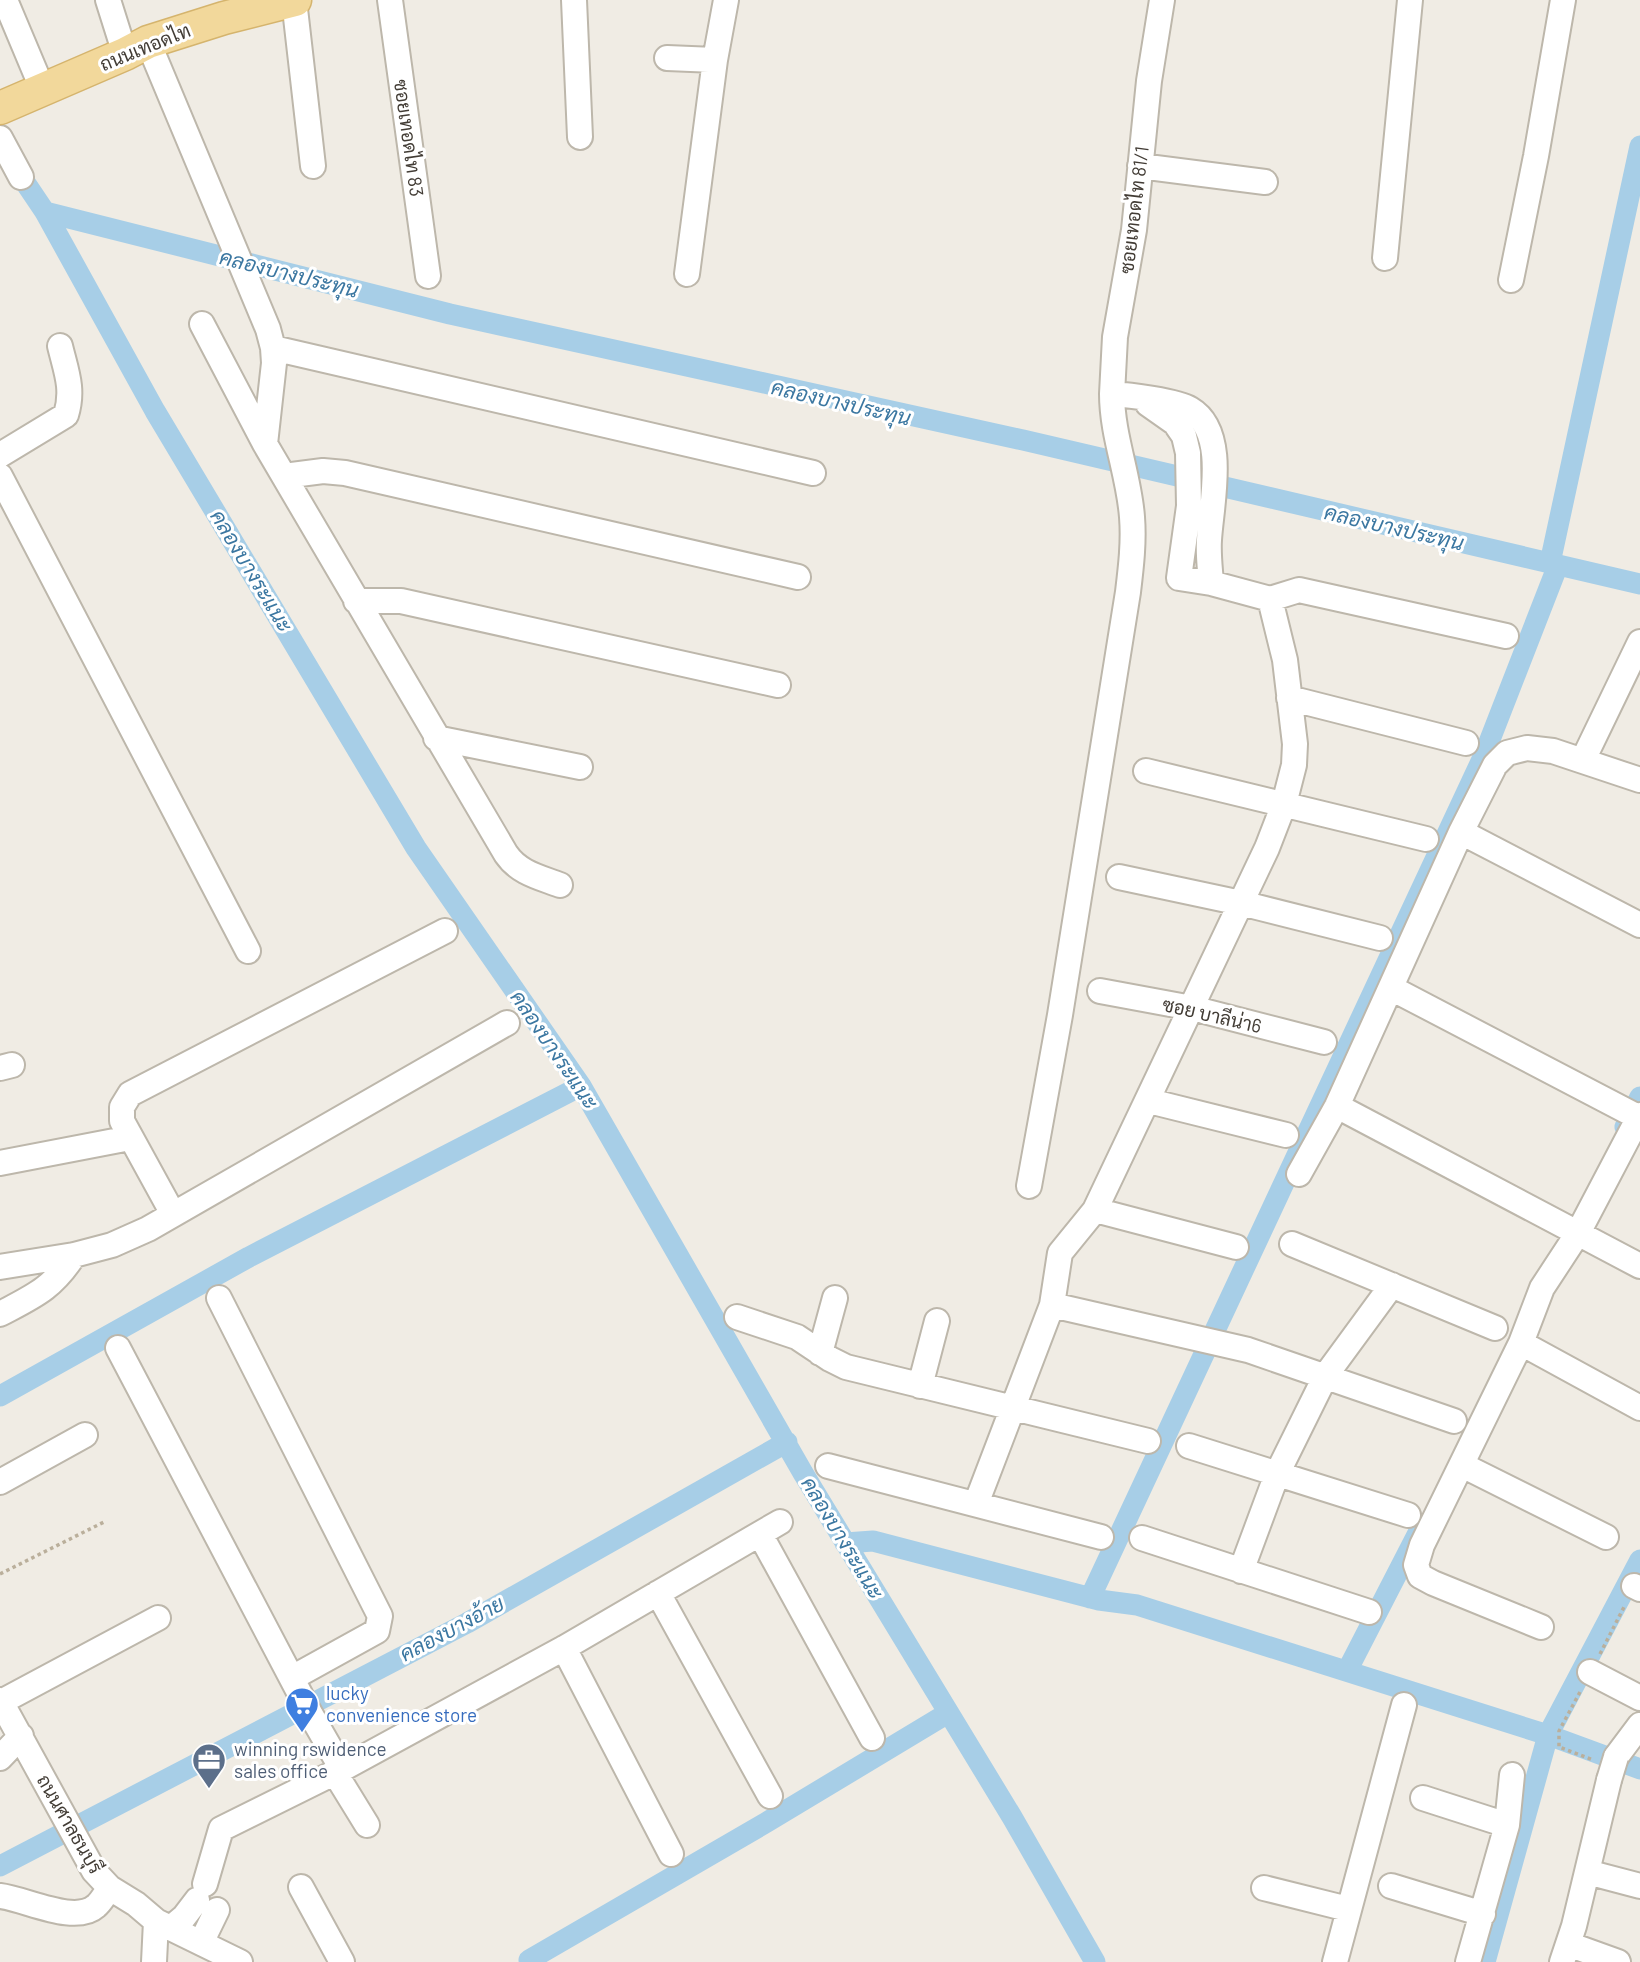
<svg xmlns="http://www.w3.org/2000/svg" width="1640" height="1962" font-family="Barlow,Sarabun,sans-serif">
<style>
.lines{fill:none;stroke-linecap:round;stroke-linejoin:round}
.canal{stroke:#a7cee7;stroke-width:21}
.minor-casing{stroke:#bdb7ab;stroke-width:28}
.major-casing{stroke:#d5b46d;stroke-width:35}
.path{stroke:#baaf9b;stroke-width:3.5;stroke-dasharray:3.5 3.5;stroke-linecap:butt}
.minor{stroke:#fff;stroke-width:24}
.major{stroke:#f2d89b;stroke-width:32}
.minor-bridge-casing{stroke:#bdb7ab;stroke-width:28;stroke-linecap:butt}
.minor-bridge{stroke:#fff;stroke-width:24}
.labels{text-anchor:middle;stroke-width:6;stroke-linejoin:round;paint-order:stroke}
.street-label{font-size:19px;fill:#423c35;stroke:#fff}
.shop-label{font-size:19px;fill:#366cbe;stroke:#fff;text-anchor:start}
.service-label{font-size:19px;fill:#4e5e75;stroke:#fff;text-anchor:start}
.water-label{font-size:21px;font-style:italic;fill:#3b77a1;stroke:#fff}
</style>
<rect width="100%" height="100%" fill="#f0ece4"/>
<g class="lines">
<!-- canal -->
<path class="canal" d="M12,163L45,212L155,411L416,848L581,1086L803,1473L1012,1817L1095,1962
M45,212L450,314L1023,440L1640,584
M1550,563L1640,146
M1625,1127L1640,1097
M0,1396L249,1257L581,1086
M845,1543L873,1541L1099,1600L1137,1605L1548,1735L1640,1769
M1090,1598L1484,755L1558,565
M1347,1671L1418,1533
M0,1866L467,1623L787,1442
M529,1960L767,1822L948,1713
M1485,1962L1548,1735L1640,1560"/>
<!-- minor casing -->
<g class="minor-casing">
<path id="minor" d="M5,0L42,88
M108,0L125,54
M294,0L313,166
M390,0L428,276
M574,0L580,137
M1162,0L1149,81L1134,230L1115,337L1112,394C1129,395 1177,401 1190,409C1229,432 1211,504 1209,540C1208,554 1210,569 1211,583
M148,42L268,329L273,348L274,363L265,444L506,854C519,873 539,877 560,885
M667,58L715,60
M0,138L21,177
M1140,166L1265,182
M1385,258L1410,0
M687,274L715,60L726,0
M1511,280L1536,156L1563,0
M202,324L265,444
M273,348L813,473
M1148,404L1175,423L1184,436L1188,453L1189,506L1179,578L1211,583L1270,599
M0,455L66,415C74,389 66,371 60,346
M0,476L248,951
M284,476L323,471L345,473L798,577
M1270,599L1299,590L1506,636
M356,601H401L778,685
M1289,698L1466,743
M436,738L580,767
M1583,760L1640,642
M1146,771L1426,839
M1461,832L1640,925
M1119,877L1241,903L1380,938
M1391,988L1640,1118
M1100,991L1192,1008L1324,1042
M0,1068L12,1065
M1149,1101L1286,1135
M1337,1106L1640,1266
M0,1163L130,1138
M1299,1174L1337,1106L1461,832L1495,765L1507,753L1527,748L1553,751L1640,780
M1029,1186L1060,1015L1128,592C1131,567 1134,542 1132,517C1129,475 1112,436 1112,394
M1095,1210L1236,1247
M173,1214L122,1121V1107L130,1094L445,931
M1292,1244L1495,1328
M0,1267L74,1255L112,1245L148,1229L507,1023
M219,1298L380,1616L377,1631L292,1678
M1052,1305L1248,1350L1454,1421
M0,1314C34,1296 52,1289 74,1255
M737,1317L797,1337L830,1359L846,1367L1148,1441
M1521,1343L1640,1408
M118,1348L311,1715L342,1769
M820,1353L835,1298
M920,1386L937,1321
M1189,1446L1408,1515
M1462,1465L1606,1537
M828,1466L1101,1537
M0,1482L85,1435
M976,1504L1052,1305L1060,1253L1095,1210L1267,848L1284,804L1294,765L1295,744L1285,660L1270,599
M760,1534L872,1738
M1142,1538L1369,1612
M1241,1571L1277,1474L1326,1375L1392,1285
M1634,1586L1640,1589
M658,1593L770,1796
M1541,1627L1433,1583L1420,1576L1416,1565L1422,1545L1521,1343L1542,1288L1578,1233L1640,1115
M564,1648L671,1854
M1590,1672L1640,1698
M0,1700L94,1871L110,1888L136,1904L156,1921L240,1962
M1,1702L158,1618
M1616,1757L1640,1725
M0,1758L21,1736
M335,1773L367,1825
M1423,1798L1507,1825
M1587,1872L1640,1886
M205,1884L221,1829L342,1769L564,1648L780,1522
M1391,1886L1483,1914
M301,1887L342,1962
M1264,1888L1348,1909
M0,1896C26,1899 75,1925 96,1906C101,1902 105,1894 110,1888
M171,1928L184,1917L197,1900
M201,1943L217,1910
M1568,1944L1618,1962
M154,1962L156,1921
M1335,1962L1404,1705
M1468,1962L1507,1825L1512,1775
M1562,1962L1574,1926L1609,1780"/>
</g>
<!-- major casing -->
<g class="major-casing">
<path id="major" d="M0,108L125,54L148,42L224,18L295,0"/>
</g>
<!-- path -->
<path class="path" d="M0,1574L106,1521
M1600,1654L1625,1605
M1580,1692L1559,1731V1747L1593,1760"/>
<!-- minor -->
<use href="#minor" class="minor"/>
<!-- major -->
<use href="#major" class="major"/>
<!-- minor-bridge casing -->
<g class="minor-bridge-casing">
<path id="minor-bridge" d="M1609,1780L1616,1757"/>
</g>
<!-- minor-bridge -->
<use href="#minor-bridge" class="minor-bridge"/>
</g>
<!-- icons -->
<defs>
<g id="supermarket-pin" transform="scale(1.75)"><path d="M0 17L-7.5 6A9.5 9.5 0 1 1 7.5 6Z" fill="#3f7fe0" stroke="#fff"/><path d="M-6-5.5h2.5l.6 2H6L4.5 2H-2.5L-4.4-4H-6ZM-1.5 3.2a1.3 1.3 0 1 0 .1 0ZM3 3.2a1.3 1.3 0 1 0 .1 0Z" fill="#fff"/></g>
<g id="office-pin" transform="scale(1.75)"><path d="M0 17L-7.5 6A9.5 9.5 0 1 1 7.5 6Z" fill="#5c6f8a" stroke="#fff"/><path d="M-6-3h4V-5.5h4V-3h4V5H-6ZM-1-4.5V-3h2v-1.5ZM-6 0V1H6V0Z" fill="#fff"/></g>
</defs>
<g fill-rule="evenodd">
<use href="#supermarket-pin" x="302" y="1704"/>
<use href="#office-pin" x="209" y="1760"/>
</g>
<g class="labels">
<!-- street labels -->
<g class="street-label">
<text transform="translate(145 47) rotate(-22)" y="7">ถนนเทอดไท</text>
<text transform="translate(409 138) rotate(82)" y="7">ซอยเทอดไท 83</text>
<text transform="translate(1134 210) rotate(-83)" y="7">ซอยเทอดไท 81/1</text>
<text transform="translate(1212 1015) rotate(13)" y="7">ซอย บาลีน่า6</text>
<text transform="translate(70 1824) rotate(60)" y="7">ถนนศาลธนบุรี</text>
</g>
<!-- shop labels -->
<g class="shop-label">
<text x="326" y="1700">lucky<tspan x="326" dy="22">convenience store</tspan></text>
</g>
<!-- service labels -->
<g class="service-label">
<text x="234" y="1756">winning rswidence<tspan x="234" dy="22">sales office</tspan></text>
</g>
<!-- water labels -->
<g class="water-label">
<text transform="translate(289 274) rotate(14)" y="7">คลองบางประทุน</text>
<text transform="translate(841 403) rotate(13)" y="7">คลองบางประทุน</text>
<text transform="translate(1394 528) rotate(13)" y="7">คลองบางประทุน</text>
<text transform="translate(251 571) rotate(59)" y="7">คลองบางระแนะ</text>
<text transform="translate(554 1050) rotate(56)" y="7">คลองบางระแนะ</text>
<text transform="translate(842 1538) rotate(59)" y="7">คลองบางระแนะ</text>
<text transform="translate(452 1629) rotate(-28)" y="7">คลองบางอ้าย</text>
</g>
</g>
</svg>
